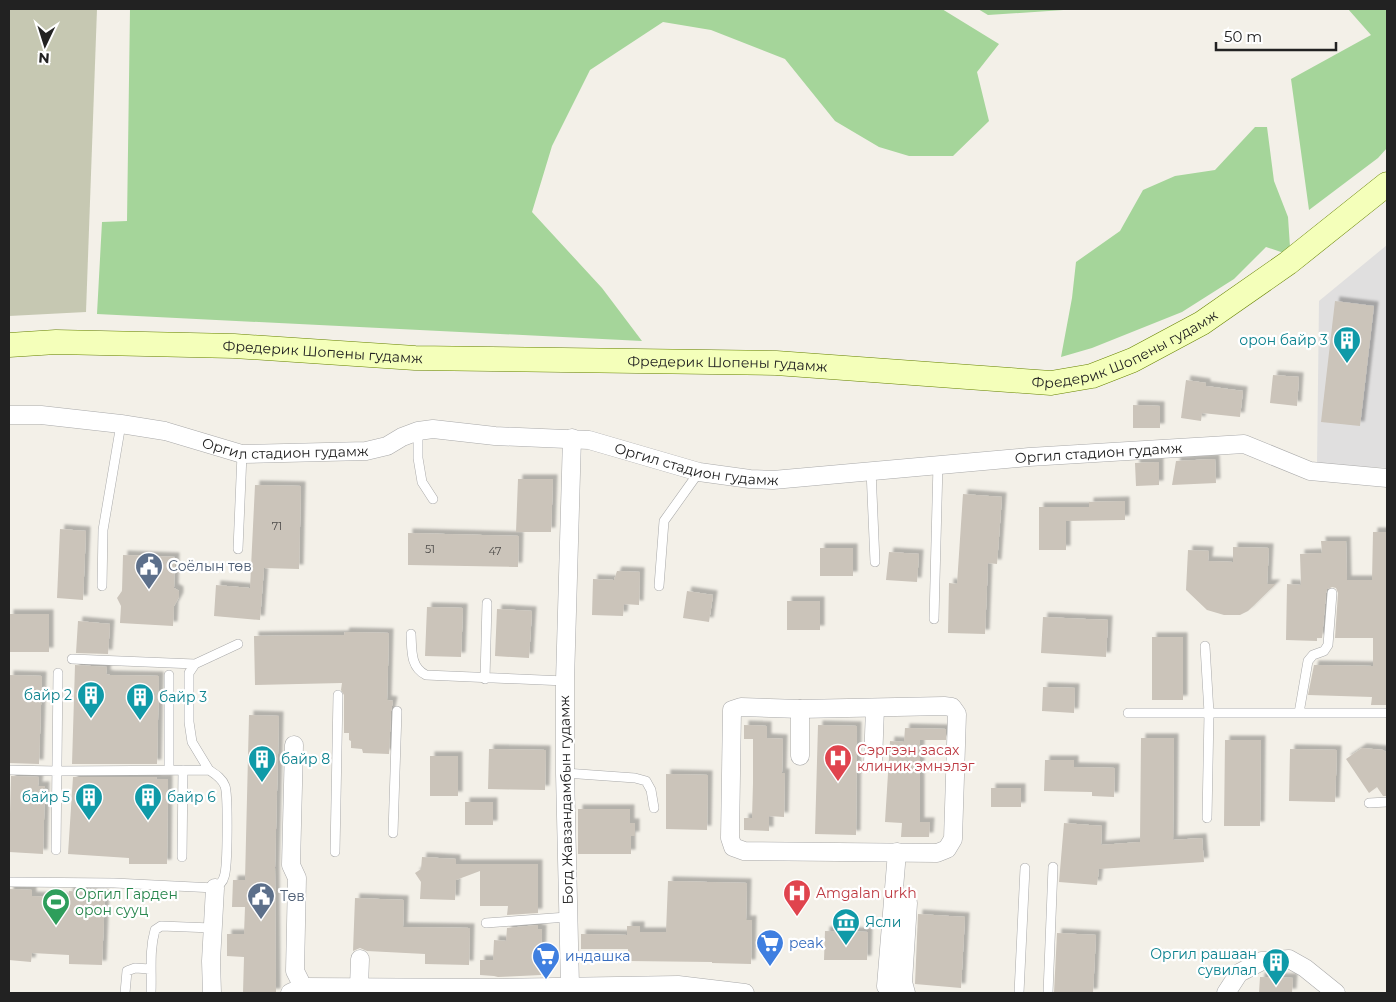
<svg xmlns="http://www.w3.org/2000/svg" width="1396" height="1002" font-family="Montserrat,sans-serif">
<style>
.residential{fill:#e0dfdf}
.construction{fill:#c6c8b2}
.forest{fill:#a5d59a}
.building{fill:#cbc4ba;filter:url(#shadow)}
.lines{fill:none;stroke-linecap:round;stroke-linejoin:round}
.lane-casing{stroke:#a9a9a9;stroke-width:10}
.street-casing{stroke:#a9a9a9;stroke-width:19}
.secondary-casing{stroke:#668200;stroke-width:25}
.lane{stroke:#fff;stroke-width:9}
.street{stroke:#fff;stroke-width:18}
.secondary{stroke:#f4ffba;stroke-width:24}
.labels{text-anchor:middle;stroke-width:4.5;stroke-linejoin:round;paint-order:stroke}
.number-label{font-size:11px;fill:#4c4a48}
.culture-label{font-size:14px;fill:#0d838f;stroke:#fff;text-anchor:end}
.street-label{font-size:14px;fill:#222;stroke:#fff}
.service-label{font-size:14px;fill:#4e5e75;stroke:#fff;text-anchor:start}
.health-label{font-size:14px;fill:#be3a42;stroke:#fff;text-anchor:start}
.leisure-label{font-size:14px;fill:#27864d;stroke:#fff;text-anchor:start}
.shop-label{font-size:14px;fill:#366cbe;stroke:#fff;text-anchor:start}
</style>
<defs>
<filter id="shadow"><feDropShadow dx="4.5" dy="-4.5" stdDeviation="1" flood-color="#0004"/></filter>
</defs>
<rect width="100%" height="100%" fill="#f3f0e8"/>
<!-- residential -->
<path class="residential" d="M1387,245V468L1317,464L1319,301Z"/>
<!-- construction -->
<path class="construction" d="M9,9H97L86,312L9,316Z"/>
<!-- forest -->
<path class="forest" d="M130,9H942L999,44L977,72L989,121L953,156H909L879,147L835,121L785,59L711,30L663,22L590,70L552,146L532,212L602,288L642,341L97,314L102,222L127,221Z
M978,9H1078L988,15Z
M1348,9H1387V148L1378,158L1309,210L1291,79L1371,35Z
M1255,127H1267L1274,181L1288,217L1290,247L1284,253L1266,247L1234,279L1182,312L1092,348L1061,357L1072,298L1076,262L1120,231L1143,190L1175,176L1215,170Z"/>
<!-- building -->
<path class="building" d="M1335,301L1374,306L1360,426L1321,422Z
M1273,375L1299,377L1297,406L1270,403Z
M1186,380L1206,383V386L1243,391L1240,417L1202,413L1201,421L1181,418Z
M1133,405L1160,406V428H1133Z
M1215,459L1216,483L1172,485L1176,461Z
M1159,462V485L1136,486L1135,463Z
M518,479H553L551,532H516Z
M255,485L301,486L299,569L264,568L260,620L214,616L216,585L250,588Z
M963,494L1002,497L997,564L988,563L985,634L948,633L949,583L957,584Z
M1125,501V520L1066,521V550H1039V507H1089V502Z
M60,529L86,531L83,600L57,598Z
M1373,532H1387V705H1371L1372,697L1308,695L1314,665L1373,666V638H1335L1338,593L1336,588L1332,587L1327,589L1326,593L1322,638H1317V641L1286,640L1287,584L1301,585L1300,554L1322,553L1321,541H1346L1347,580H1372Z
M408,533L519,536L518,567L408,565Z
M1233,547L1269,548L1267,584H1276L1248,611L1240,615H1224L1207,610L1186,590L1188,550L1209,551L1208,561L1233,562Z
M820,548H853V576H820Z
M889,552L919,554L917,582L886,580Z
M123,555L175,557L174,588L179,591V597L174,606L173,626L120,623L121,606L117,598L122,591Z
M617,571L640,572L639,605L624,604L623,616L592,615L593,579L614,580Z
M687,591L713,595L709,622L683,618Z
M787,601H820V630H787Z
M427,607L463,608L461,657L425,656Z
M497,609L532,611L529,658L495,656Z
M9,614H49V652H9Z
M1043,617L1108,620L1106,657L1041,653Z
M78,621L110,624L108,654L76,653Z
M345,632L389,633L387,700L393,701L391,711L389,754L363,753L362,749L351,748V741L349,740V733H344V695L341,690L342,683L255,685L254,636L344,635Z
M1152,637H1183V700H1152Z
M75,665L107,667L106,674L110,675L159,676L157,764H72Z
M9,675L42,676L39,764L9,763Z
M1043,687L1075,688L1074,713L1042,711Z
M249,715L279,716L275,868L276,993H243L244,957L227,956V934H244L245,907H232L233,880H245Z
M744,725L767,726V738L783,739L782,773H785L784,817L769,816V831L744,830V818H752L753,783V739H744Z
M818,725L857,726L856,835L815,834Z
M905,728L946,729V740H920V822H930L929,837H901L902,823L885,822L890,741L904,742Z
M1141,738H1174L1173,840L1202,838L1204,862L1099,869L1097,885L1059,882L1064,823L1102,826L1101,845L1140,842Z
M1225,740H1261L1260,826H1224Z
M1362,748L1383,750L1387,753V796H1383L1377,787L1369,793L1346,759Z
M489,749L546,750L545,790L488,789Z
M1290,749L1337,750L1335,802L1289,801Z
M430,756H458V796H430Z
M1045,760H1074V767L1115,768L1114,797L1092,796V792L1044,791Z
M666,774L708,775L707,830L666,829Z
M11,776L39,777L38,786H45L43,854L9,852Z
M73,777H157L156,779H168L167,864H129V858L68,854Z
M991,788H1021V807H991Z
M465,802H493V825H465Z
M578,809H630V823H635V836H631V854H578Z
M422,857L456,859V864H538V913L507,915L508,906H480V871L456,880L455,900L420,899L421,882L415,873L421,869Z
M668,881L747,883L746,920H752L751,964L712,963V962L628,961V949H581V934L627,935V926H640V932H666Z
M9,889L32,890V896L68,898L69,891L105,894L102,965L69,964V955L32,953L31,962L9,960Z
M355,898L404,900L403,927L470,928L469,965L425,964V954L367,951L360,948L353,951Z
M918,914L965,917L961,988L915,984Z
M538,925V929H542L541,975L498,977L494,976L480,975V960H493L494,940L506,941L507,928Z
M825,931L868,932L867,960H824Z
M1057,933L1096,935L1093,993H1054Z
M1260,977L1293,978L1292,993H1259Z"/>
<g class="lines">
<!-- lane casing -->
<g class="lane-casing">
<path id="lane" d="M418,431V458L422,482L433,499
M871,470L875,562
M238,549L242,454
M102,586L103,530L121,424
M659,586L664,521L699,472
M934,619L938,464
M411,634C412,650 410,667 426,675L565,681
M1205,646L1209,713L1207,818
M72,659L195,664
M169,675V770
M485,679L487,603
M1128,713H1387
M1299,713L1308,661L1313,655L1324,651L1328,645L1332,593
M9,770L57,771L209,770C215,774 222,778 225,786C228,794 228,868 224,877C223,882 219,885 215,888L114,883L9,882
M209,770L192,742L189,722V673L195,664L238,644
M565,773L635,778L646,781L651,790L654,808
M1369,803L1387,802
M393,833L397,711
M56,850L58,673
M335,852L338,695
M182,857L183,770
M486,923L567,917
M125,993L127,971L135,968L150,969
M151,993C152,972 149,951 155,930L161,926L212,928
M1019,993L1025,868
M1048,993L1053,867"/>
</g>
<!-- street casing -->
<g class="street-casing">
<g id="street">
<path id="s1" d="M9,415H41L121,424L165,431L242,454L366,451L387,446L402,437L418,431L433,429L495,436L589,440L699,472L750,479L773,480L1029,457L1244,444L1310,471L1387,478"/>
<path d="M944,706L952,707L957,714L953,839L947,849L937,853L744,851L733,847L730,838L732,710L741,707L800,709Z"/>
<path d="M294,745L291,865L297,878L295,971L303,987"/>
<path d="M800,756V709"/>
<path d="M873,763L875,708"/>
<path d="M897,852L886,986L898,993"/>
<path d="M570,986L565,773V681L572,438"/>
<path d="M359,987L360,959"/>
<path d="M212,993L211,961L215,888"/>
<path d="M290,993L303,987L498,988L678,985L745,993"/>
<path d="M906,993L903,982L908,903"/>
<path d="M1226,993L1239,973L1262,961L1289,959L1305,968L1336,993"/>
</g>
</g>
<!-- secondary casing -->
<g class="secondary-casing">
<g id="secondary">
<path id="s2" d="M9,345L56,342L234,346L415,358L776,363L1051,383L1092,376L1133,360L1202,323L1288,263L1387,184"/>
</g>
</g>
<!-- lane -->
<use href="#lane" class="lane"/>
<!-- street -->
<use href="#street" class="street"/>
<!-- secondary -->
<use href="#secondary" class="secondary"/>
</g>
<!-- icons -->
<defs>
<g id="building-pin" transform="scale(1.4375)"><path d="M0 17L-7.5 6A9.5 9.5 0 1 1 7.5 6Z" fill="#0f9aa8" stroke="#fff"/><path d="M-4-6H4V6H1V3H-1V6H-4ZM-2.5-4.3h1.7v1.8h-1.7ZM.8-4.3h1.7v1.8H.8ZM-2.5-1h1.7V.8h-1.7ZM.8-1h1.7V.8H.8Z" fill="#fff"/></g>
<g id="civic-pin" transform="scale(1.4375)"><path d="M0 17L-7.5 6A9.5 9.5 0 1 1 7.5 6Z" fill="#5c6f8a" stroke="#fff"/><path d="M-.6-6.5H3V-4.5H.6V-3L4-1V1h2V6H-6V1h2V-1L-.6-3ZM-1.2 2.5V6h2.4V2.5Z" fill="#fff"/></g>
<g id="hospital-pin" transform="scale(1.4375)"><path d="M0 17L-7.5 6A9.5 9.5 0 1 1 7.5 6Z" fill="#e0444e" stroke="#fff"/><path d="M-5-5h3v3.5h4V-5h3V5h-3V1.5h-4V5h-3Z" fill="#fff"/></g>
<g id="stadium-pin" transform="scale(1.4375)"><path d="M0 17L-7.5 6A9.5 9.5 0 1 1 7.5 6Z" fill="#2e9e5b" stroke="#fff"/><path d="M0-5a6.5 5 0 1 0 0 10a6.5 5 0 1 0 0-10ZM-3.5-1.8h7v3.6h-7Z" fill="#fff"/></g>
<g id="museum-pin" transform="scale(1.4375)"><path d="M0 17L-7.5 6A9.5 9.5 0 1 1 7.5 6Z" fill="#0f9aa8" stroke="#fff"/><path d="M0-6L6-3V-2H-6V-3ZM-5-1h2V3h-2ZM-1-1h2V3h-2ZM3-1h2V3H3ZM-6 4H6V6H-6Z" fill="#fff"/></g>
<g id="supermarket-pin" transform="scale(1.4375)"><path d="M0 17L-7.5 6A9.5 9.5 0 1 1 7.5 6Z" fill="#3f7fe0" stroke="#fff"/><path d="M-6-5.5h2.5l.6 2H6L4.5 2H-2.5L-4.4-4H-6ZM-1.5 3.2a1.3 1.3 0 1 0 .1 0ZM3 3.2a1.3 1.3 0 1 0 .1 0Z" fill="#fff"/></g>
</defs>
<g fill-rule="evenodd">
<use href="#building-pin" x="1347" y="340"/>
<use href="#civic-pin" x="149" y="566"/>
<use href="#building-pin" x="91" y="695"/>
<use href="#building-pin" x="140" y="697"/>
<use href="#hospital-pin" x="838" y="758"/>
<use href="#building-pin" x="262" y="759"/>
<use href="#building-pin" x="89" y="797"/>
<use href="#building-pin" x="148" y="797"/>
<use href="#hospital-pin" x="797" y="893"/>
<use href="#civic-pin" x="261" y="896"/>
<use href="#stadium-pin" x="56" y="902"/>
<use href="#museum-pin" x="846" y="922"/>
<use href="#supermarket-pin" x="770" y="943"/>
<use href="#supermarket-pin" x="546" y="956"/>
<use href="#building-pin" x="1276" y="962"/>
</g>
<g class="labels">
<!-- number labels -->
<g class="number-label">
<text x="277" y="530">71</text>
<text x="430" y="553">51</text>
<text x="495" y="555">47</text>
</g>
<!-- culture labels -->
<g class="culture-label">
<text x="1328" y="345">орон байр 3</text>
<text x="72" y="700">байр 2</text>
<text x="159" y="702" text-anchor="start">байр 3</text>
<text x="281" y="764" text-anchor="start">байр 8</text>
<text x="70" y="802">байр 5</text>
<text x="167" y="802" text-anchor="start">байр 6</text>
<text x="865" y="927" text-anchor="start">Ясли</text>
<text x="1257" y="959">Оргил рашаан<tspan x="1257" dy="16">сувилал</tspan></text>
</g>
<!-- street labels -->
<g class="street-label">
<text dy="5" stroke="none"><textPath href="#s2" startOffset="1124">Фредерик Шопены гудамж</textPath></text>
<text dy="5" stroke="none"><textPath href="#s2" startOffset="314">Фредерик Шопены гудамж</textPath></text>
<text dy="5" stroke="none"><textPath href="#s2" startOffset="719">Фредерик Шопены гудамж</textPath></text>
<text dy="5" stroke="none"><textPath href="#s1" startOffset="280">Оргил стадион гудамж</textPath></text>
<text dy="5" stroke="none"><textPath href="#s1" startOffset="1105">Оргил стадион гудамж</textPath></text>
<text dy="5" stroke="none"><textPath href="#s1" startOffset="700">Оргил стадион гудамж</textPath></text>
<text transform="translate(566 800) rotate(-91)" y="5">Богд Жавзандамбын гудамж</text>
</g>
<!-- service labels -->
<g class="service-label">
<text x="168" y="571">Соёлын төв</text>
<text x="280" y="901">Төв</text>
</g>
<!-- health labels -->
<g class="health-label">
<text x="857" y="755">Сэргээн засах<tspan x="857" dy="16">клиник эмнэлэг</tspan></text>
<text x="816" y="898">Amgalan urkh</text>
</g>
<!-- leisure labels -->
<g class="leisure-label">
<text x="75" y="899">Оргил Гарден<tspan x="75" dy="16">орон сууц</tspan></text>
</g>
<!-- shop labels -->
<g class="shop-label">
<text x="789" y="948">peak</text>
<text x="565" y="961">индашка</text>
</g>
</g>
<!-- border -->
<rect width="1396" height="1002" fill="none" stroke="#222222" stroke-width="20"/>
<!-- north arrow -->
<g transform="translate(45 45) rotate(184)" stroke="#ffffff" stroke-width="4" paint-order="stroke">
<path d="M0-4L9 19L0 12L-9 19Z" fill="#222222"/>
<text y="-8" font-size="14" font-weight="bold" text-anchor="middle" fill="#222222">N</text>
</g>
<!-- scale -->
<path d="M1216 42v8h120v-8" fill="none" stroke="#222222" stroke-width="2.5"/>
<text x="1224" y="42" font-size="15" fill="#222222" stroke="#ffffff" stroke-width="4" paint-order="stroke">50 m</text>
</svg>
